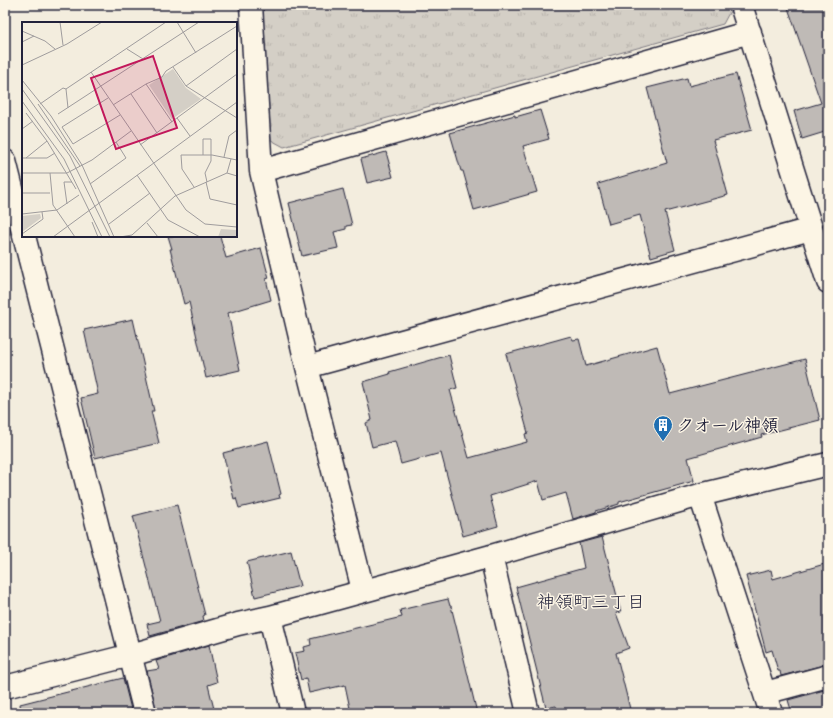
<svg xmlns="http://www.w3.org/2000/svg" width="833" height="718" font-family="Caveat,'Klee One',sans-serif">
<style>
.park{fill:url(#park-tufts);stroke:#7b7880}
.building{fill:#bfbab6;stroke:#22223b}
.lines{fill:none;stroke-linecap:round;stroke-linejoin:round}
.minor-casing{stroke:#22223b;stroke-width:25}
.minor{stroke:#fcf5e5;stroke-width:22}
.labels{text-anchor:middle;stroke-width:3;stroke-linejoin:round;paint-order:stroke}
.poi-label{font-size:17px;font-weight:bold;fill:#22223b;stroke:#fcf5e5;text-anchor:start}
.neighbourhood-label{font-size:18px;fill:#22223b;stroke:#fcf5e5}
.inset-road{fill:none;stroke:#9f9c9d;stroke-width:1}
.view{fill:#c2185b;fill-opacity:0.15;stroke:#c2185b;stroke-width:2}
.inset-edge{fill:none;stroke:#22223b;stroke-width:2}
</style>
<defs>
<pattern id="park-tufts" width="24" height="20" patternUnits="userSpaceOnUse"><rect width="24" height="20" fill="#d4cfc6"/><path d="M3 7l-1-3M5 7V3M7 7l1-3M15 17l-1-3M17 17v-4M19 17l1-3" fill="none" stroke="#b6b1ab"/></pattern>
</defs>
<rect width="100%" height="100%" fill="#f3edde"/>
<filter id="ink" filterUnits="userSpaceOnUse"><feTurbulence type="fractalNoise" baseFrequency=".025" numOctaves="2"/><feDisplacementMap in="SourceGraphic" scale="8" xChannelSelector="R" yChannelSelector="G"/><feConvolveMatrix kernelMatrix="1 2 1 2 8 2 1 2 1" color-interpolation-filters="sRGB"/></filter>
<g filter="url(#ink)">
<!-- park -->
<path class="park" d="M262,5H728L730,11L723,24L284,147L271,140Z"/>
<!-- building -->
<path class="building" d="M787,5H828V131L802,139L794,111L821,103Z
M736,74L752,130L713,140L728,195L665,212L675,250L651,257L640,215L609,224L598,184L667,163L647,88L687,78L689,86Z
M540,110L549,139L523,146L537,192L474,210L463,171H461L450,133L515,115V117Z
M386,152L393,177L367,183L361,159Z
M343,189L352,225L346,226V229L334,232L338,248L302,256L289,203Z
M168,236H220L226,258L261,248L269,278L266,279L271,300L228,313L240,370L206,378L189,302L184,304L170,249H172Z
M133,319L154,411H151L159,443L95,458L81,398L98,394L84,330Z
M571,336L573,340L579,339L586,366L657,346L670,394L805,359L820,420L761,435L762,437L688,458L694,481L619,502V504L596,511V512L573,519L566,493L543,500L538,481L490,496L498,526L463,536L441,453L401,464L395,441L372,447L366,423L372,420L363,382L390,374L389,372L449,355L457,388L450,390L469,458L527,442L525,434L528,433L506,354Z
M268,441L281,494L279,495L280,498L239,508L236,498L234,499L223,453Z
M177,505L205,615L203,616L204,621L150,636L147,624L160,621L133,516Z
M602,537L621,612L616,613L629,648L616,653L631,713H558L556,706L546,708L516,587L584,568L579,543Z
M291,551L300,586L255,597L247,562Z
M828,563V664L781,676L780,671H778L772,650L766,652L746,576L771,570L773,579Z
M448,599L450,606H451L458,634L477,713H351L345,685L309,693L306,678L301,680L295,653L305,651L304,647L311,645L310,639L402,617L400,610Z
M209,645L217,682L208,685L215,713H157L147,671L159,669L156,661Z
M123,678L132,713H21L20,704Z
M828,689V713H792L788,700Z"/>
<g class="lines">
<!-- minor casing -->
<g class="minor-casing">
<path id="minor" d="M251,5L261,171L307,367L363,590
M741,5L828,282
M5,161L23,232
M261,171L750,32
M24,236L145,713
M307,367L811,229
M700,495L771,713
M491,556L528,713
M270,617L293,713
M5,687L131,655L238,624L270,617L491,556L700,495L828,464
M765,693L828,676"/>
</g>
<!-- minor -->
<use href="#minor" class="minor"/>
</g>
</g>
<!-- icons -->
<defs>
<g id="building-pin" transform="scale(1)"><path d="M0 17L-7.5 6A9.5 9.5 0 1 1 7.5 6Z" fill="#1f6fb2" stroke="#fcf5e5"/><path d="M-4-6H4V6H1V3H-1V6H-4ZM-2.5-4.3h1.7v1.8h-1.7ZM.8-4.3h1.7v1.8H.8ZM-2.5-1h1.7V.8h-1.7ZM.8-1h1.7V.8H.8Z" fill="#fff"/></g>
</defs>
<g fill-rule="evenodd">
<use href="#building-pin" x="663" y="425"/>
</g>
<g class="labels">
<!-- poi labels -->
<g class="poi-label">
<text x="677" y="431">クオール神領</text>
</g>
<!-- neighbourhood labels -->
<g class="neighbourhood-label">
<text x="591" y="608">神領町三丁目</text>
</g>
</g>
<!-- overview -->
<g transform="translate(22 22)">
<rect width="215" height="215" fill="#f3edde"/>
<path d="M151,47L164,66L179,77L150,97L127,63ZM18,192L19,196L0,210V194ZM199,207L215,208V215H196Z" fill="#d4cfc6"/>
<path class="inset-road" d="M38,0L41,23M155,0L174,31M0,9L23,19L33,27M0,20L12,14M105,27L121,37M0,43L45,22L80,0M151,45L164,64L215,96M69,50L164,188L183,202L215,205M0,58L29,94L60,143L92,215M124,62L150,100M164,64L215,27M0,67L48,134L88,215M109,72L135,111M86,76L40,105L51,122L98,93M0,79L42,137L80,215M16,82L58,144M18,82L41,66L44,67M91,83L124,62L140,55L144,49L215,4M46,86L44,67L144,0M4,91L25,119L54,167M36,92L177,0M155,96L168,114M0,107L11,99M118,123L215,52M181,133V117H189V139L183,151L185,160M202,135L207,114L215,108M0,136H25L33,131M4,136L25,119M0,151H45L70,138L109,109M28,151L31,183L53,215M205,151L209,137M115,153L146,198L178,215M184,160L188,177L215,183M68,162L104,136L94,120M172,165L160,147L159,133H190L215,138M0,171H28M45,182L42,160H50M0,192L35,188L57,173M70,200L76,215M125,201L136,215M87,202L128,171M0,212L21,197L20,190M31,215L215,80M98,215L110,213L153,174L205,151L215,154"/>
<path class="view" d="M131,34L155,106L94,127L69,56Z"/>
<rect width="215" height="215" class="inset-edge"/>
</g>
<!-- margin -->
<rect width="833" height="718" fill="none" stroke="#fcf5e5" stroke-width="20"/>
<rect x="10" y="10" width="813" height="698" fill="none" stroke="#22223b" stroke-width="1.5" filter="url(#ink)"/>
</svg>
